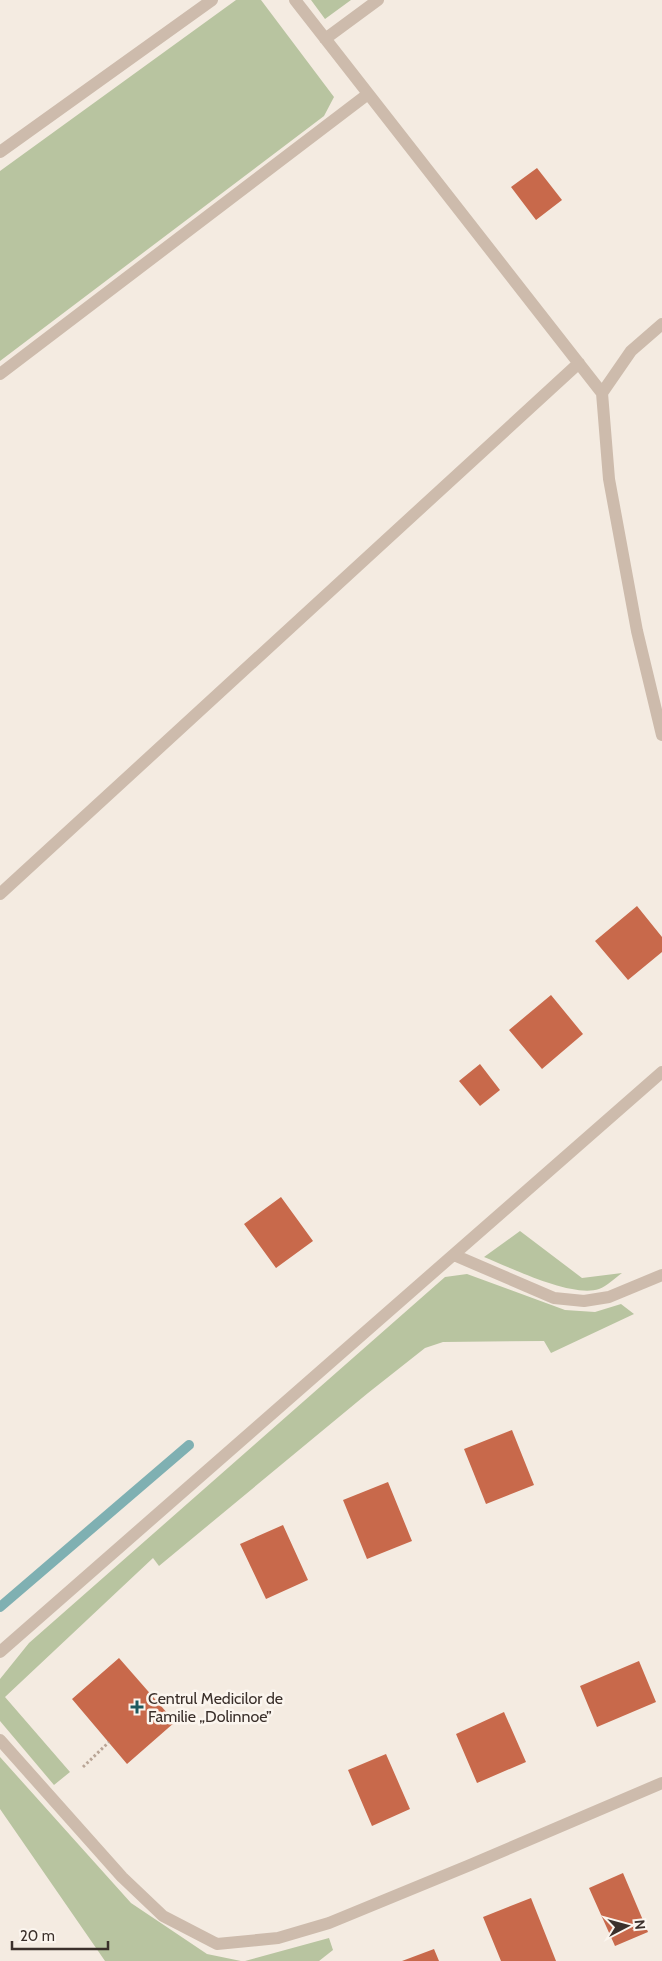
<svg xmlns="http://www.w3.org/2000/svg" width="662" height="1961" font-family="Cabin,sans-serif">
<style>
.green{fill:#b8c4a0}
.lines{fill:none;stroke-linecap:round;stroke-linejoin:round}
.stream{stroke:#7fb0b2;stroke-width:10}
.building{fill:#c8694b}
.path{stroke:#b9a596;stroke-width:3;stroke-dasharray:2.5 2.5;stroke-linecap:butt}
.street{stroke:#cdbbac;stroke-width:12}
.poi-dot{fill:#1f5a5e;stroke:#fbf5ee;stroke-width:2}
.labels{text-anchor:middle;stroke-width:5;stroke-linejoin:round;paint-order:stroke}
.poi-label{font-size:16px;fill:#3b302b;stroke:#fbf5ee;text-anchor:start}
</style>
<rect width="100%" height="100%" fill="#f4ebe1"/>
<!-- green -->
<path class="green" d="M236,0H261L334,97L324,116L0,361V171Z
M311,0H351L325,19Z
M520,1231L582,1278L622,1273C615,1278 607,1286 599,1289C572,1298 511,1268 484,1257Z
M467,1274L565,1310L595,1312L621,1304L634,1314L551,1353L544,1341L443,1342L425,1348L368,1393L159,1566L153,1558L5,1697L70,1772L54,1785L0,1721V1679L29,1643L445,1277Z
M0,1757L131,1903L207,1954L241,1961H105L0,1809Z
M329,1938L333,1950L319,1961H245Z"/>
<g class="lines">
<!-- stream -->
<path class="stream" d="M0,1607L189,1445"/>
</g>
<!-- building -->
<path class="building" d="M537,168L562,200L536,220L511,187Z
M637,906L662,937V952L628,980L595,941Z
M551,995L583,1034L542,1069L509,1030Z
M480,1064L500,1090L480,1106L459,1081Z
M281,1197L313,1241L276,1268L244,1224Z
M512,1430L534,1485L486,1504L464,1449Z
M388,1482L412,1541L367,1559L343,1500Z
M283,1525L308,1580L266,1599L240,1544Z
M119,1658L175,1722L127,1764L72,1699Z
M639,1661L656,1702L597,1727L580,1686Z
M504,1712L526,1762L477,1783L456,1734Z
M386,1754L410,1809L372,1826L348,1770Z
M623,1873L648,1932L615,1946L589,1888Z
M531,1898L556,1961H501L483,1917Z
M434,1949L439,1961H402Z"/>
<g class="lines">
<!-- path -->
<path class="path" d="M83,1767L109,1742"/>
<!-- street -->
<path class="street" d="M295,0L602,393
M325,39L378,0
M0,152L212,0
M662,324L631,351L602,393L609,479L637,631L662,735
M0,374L368,94
M0,894L579,363
M454,1255L554,1298L584,1301L609,1297L662,1275
M0,1652L662,1072
M0,1740L122,1877L163,1916L217,1944L278,1938L329,1923L470,1865L662,1783"/>
</g>
<!-- markers -->
<path class="poi-dot" d="M134.5 1699.5h5v5h5v5h-5v5h-5v-5h-5v-5h5z"/>
<g class="labels">
<!-- poi labels -->
<g class="poi-label">
<text x="148" y="1704">Centrul Medicilor de<tspan x="148" dy="18">Familie „Dolinnoe”</tspan></text>
</g>
</g>
<!-- north arrow -->
<g transform="translate(627 1926) rotate(84)" stroke="#fbf5ee" stroke-width="4" paint-order="stroke">
<path d="M0-4L9 19L0 12L-9 19Z" fill="#3b302b"/>
<text y="-8" font-size="14" font-weight="bold" text-anchor="middle" fill="#3b302b">N</text>
</g>
<!-- scale -->
<path d="M12 1941v8h96v-8" fill="none" stroke="#3b302b" stroke-width="2.5"/>
<text x="20" y="1941" font-size="15" fill="#3b302b" stroke="#fbf5ee" stroke-width="4" paint-order="stroke">20 m</text>
</svg>
